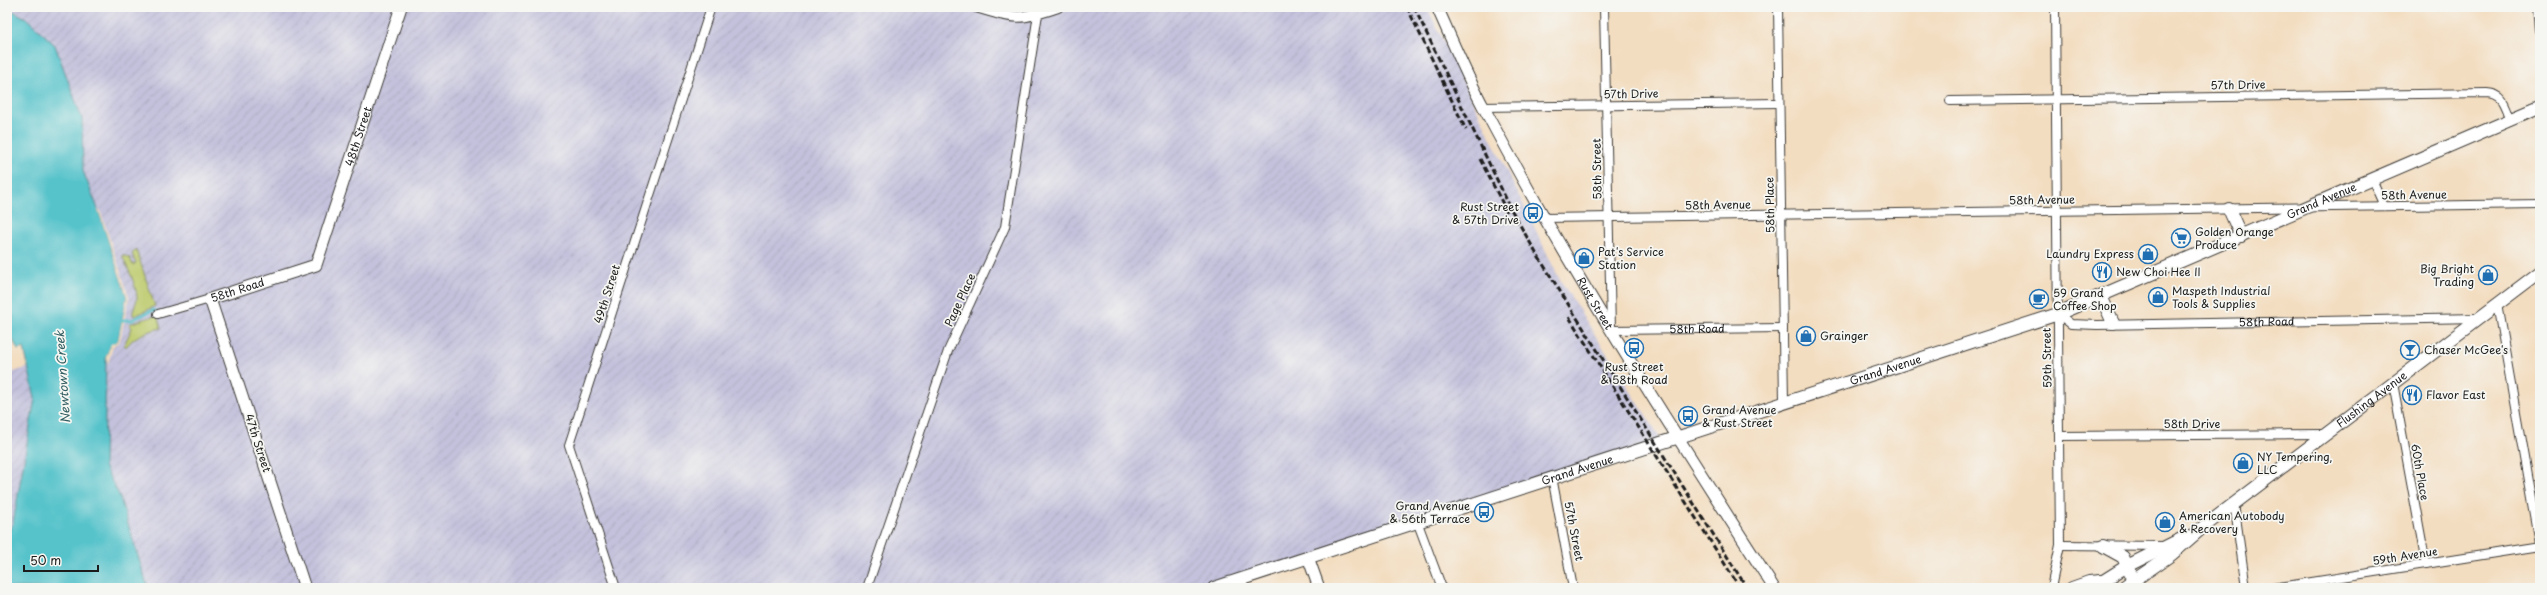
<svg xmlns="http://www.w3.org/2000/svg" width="2547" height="595" font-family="'Playpen Sans',sans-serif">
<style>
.industrial{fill:url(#industrial-furrows)}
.grass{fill:#bdcb6d;stroke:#6c7444}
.water{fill:#56c3cb;stroke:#397074}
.pier{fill:#f3ddc0}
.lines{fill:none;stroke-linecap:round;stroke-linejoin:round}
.stream{stroke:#56c3cb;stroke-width:3}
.minor-casing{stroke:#3c3935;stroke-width:10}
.tertiary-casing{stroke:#3c3935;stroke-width:12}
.secondary-casing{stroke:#3c3935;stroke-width:13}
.primary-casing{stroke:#3c3935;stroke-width:14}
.minor{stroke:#fff;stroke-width:8}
.tertiary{stroke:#fff;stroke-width:10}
.secondary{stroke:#fff;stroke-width:11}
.primary{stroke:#fff;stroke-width:12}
.rail{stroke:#1c1c1c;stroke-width:3;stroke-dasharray:6 3;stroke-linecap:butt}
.labels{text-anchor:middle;stroke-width:3.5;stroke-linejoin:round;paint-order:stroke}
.street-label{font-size:11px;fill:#1c1c1c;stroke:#f6f6f2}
.poi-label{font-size:11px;fill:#1c1c1c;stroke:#f6f6f2;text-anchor:start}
.water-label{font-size:12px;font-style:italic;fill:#335f62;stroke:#f6f6f2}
</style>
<defs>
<pattern id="industrial-furrows" width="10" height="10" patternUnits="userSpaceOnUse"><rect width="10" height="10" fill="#c3c1db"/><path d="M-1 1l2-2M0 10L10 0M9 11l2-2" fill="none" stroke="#a7a5bb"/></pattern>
</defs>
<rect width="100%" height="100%" fill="#f6f6f2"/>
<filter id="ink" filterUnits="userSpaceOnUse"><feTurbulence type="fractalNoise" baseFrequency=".025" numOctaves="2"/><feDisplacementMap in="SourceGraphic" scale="8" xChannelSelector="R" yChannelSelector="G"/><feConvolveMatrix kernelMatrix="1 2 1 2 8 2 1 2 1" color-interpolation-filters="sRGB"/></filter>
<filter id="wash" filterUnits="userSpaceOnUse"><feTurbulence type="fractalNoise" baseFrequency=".012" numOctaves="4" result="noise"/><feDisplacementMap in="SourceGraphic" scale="16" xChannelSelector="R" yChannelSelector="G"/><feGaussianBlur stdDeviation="0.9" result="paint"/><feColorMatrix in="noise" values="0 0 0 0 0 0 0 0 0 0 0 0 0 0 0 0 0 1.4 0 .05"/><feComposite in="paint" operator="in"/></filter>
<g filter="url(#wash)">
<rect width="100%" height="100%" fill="#f3ddc0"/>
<!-- industrial -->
<path class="industrial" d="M7,7H1427L1559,278L1663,442L1213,588H148L119,495L104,466L106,357L98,209L83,171L82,119L26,18Z
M29,367L35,398L13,523L7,535V374Z"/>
<!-- grass -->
<path class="grass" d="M136,249L155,306L135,316L133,315C132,308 137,304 137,297C136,283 127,268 122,255L130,258L133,265L136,263L132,254Z
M157,315L161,328C147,332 135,335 126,347L124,345L132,328L129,324Z"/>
<!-- water -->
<path class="water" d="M7,8L26,18L55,45L82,119L83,171L98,209L127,297L118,341L111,345L106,357L104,466L119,495L148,588H7V535L13,523L35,398L24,348L18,350L7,328V321L13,319L7,300Z"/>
<!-- pier -->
<path class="pier" d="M98,209L100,210L129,297L120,341L113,346L108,364L106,357L111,344L118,341L127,297Z"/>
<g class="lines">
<!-- stream -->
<path class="stream" d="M118,320H132L153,310L159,313"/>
</g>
</g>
<g filter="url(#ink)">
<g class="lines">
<!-- minor casing -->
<g class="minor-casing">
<g id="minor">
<path id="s1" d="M1604,7L1611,330L1783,328"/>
<path d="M1778,7L1784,402"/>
<path d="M1950,101L2487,93C2504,94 2505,105 2511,120"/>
<path d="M1483,107L1779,103"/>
<path d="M2372,179L2384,206"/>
<path d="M1544,218L2540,204"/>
<path d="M2497,304L2540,549"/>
<path d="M158,314L210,299"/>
<path id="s2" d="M2058,314L2071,324L2097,325L2479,318"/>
<path d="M2393,383L2426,564"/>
<path d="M2059,436L2325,434"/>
<path d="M1552,477L1573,588"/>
<path d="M2234,503L2246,588"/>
<path d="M1417,521L1442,588"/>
<path d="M2060,545L2165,546"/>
<path d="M616,588L569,445L711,7"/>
<path d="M867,588L948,351L1005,227L1038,14"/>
<path d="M2051,588L2060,545L2055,7"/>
<path d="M2273,588L2540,546"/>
</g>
</g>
<!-- tertiary casing -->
<g class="tertiary-casing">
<path id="tertiary" d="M976,7C1016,19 1018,21 1058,7
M2538,7L2540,30"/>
</g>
<!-- secondary casing -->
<g class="secondary-casing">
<g id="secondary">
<path id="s3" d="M1437,7C1452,40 1466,75 1484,108C1571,273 1673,431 1774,588"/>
<path d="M1308,557L1319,588"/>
<path id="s4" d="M305,588L210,299L316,265L401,7"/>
</g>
</g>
<!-- primary casing -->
<g class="primary-casing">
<g id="primary">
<path d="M2229,209L2241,236"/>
<path d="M2101,296L2113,323"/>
<path d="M2103,546L2123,557L2130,573"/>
<path id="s5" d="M1214,588L2058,314L2540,107"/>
<path d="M2072,588L2089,582L2100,581"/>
<path d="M2092,588L2127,566L2187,536"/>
<path id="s6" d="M2123,588L2172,554L2202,528L2540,272"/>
</g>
</g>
<!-- minor -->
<use href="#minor" class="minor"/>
<!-- tertiary -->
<use href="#tertiary" class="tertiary"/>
<!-- secondary -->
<use href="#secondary" class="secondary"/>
<!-- primary -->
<use href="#primary" class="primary"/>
<!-- rail -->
<path class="rail" d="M1407,7L1466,130
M1414,7L1512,211L1536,253L1747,588
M1480,159L1507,212
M1569,317L1740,588"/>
</g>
</g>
<!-- icons -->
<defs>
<g id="bus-ring" transform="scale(1)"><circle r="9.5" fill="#f6f6f2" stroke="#1f6fb2" stroke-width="1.5"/><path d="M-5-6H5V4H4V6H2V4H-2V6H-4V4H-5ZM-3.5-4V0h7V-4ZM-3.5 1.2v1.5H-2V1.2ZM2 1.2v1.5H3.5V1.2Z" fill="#1f6fb2"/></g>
<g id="supermarket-ring" transform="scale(1)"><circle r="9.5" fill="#f6f6f2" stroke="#1f6fb2" stroke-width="1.5"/><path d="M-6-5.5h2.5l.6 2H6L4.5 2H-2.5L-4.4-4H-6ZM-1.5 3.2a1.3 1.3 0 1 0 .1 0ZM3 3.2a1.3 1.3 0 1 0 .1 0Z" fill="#1f6fb2"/></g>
<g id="shop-ring" transform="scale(1)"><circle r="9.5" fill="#f6f6f2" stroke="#1f6fb2" stroke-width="1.5"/><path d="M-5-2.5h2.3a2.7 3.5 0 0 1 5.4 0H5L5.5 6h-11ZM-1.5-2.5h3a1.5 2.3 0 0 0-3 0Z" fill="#1f6fb2"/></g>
<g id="restaurant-ring" transform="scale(1)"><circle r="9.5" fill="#f6f6f2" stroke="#1f6fb2" stroke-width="1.5"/><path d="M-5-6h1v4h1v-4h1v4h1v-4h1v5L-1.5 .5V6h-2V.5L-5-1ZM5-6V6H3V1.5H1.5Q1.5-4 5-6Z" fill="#1f6fb2"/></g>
<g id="cafe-ring" transform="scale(1)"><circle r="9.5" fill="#f6f6f2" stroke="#1f6fb2" stroke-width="1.5"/><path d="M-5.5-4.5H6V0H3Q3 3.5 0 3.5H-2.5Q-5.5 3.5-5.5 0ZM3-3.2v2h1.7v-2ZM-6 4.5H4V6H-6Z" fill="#1f6fb2"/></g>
<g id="bar-ring" transform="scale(1)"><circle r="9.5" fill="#f6f6f2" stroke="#1f6fb2" stroke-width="1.5"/><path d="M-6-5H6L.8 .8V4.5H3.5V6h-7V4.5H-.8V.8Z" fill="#1f6fb2"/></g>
</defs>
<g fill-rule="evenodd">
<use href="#bus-ring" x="1533" y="213"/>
<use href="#supermarket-ring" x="2181" y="238"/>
<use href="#shop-ring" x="2148" y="254"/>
<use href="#shop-ring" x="1584" y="258"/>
<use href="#restaurant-ring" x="2102" y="272"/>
<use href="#shop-ring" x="2488" y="275"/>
<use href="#shop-ring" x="2158" y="297"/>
<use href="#cafe-ring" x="2039" y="299"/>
<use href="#shop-ring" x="1806" y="336"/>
<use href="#bus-ring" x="1634" y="348"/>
<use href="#bar-ring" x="2410" y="350"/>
<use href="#restaurant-ring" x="2412" y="395"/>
<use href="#bus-ring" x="1688" y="416"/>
<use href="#shop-ring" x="2243" y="463"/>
<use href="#bus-ring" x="1484" y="512"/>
<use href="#shop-ring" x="2165" y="522"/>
</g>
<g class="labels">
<!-- street labels -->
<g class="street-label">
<text transform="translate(2238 85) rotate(-1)" y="4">57th Drive</text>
<text transform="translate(1631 94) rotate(-1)" y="4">57th Drive</text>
<text dy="4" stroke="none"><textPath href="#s4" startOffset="551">48th Street</textPath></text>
<text transform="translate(1597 169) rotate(-91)" y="4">58th Street</text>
<text transform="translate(2414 195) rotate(-1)" y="4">58th Avenue</text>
<text transform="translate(2042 200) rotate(-1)" y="4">58th Avenue</text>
<text dy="4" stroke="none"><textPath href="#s5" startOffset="1174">Grand Avenue</textPath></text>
<text transform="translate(1718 205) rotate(-1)" y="4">58th Avenue</text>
<text transform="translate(1770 205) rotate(-91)" y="4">58th Place</text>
<text dy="4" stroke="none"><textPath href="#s4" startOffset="333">58th Road</textPath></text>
<text transform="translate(607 294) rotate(-72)" y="4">49th Street</text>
<text transform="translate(960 300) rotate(-65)" y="4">Page Place</text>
<text dy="4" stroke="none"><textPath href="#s3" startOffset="336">Rust Street</textPath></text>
<text dy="4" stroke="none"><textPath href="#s2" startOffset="212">58th Road</textPath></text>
<text dy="4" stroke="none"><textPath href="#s1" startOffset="409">58th Road</textPath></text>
<text transform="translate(2047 358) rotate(-91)" y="4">59th Street</text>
<text dy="4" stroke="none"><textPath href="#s5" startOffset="706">Grand Avenue</textPath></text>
<text dy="4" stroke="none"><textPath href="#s6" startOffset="312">Flushing Avenue</textPath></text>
<text x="2192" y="428">58th Drive</text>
<text transform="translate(258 443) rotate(72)" y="4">47th Street</text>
<text dy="4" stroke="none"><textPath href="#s5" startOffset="382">Grand Avenue</textPath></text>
<text transform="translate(2420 472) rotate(80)" y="4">60th Place</text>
<text transform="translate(1574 531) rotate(79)" y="4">57th Street</text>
<text transform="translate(2405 556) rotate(-9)" y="4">59th Avenue</text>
</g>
<!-- poi labels -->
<g class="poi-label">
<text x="1519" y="211" text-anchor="end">Rust Street<tspan x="1519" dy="13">&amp; 57th Drive</tspan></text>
<text x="2195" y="236">Golden Orange<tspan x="2195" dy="13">Produce</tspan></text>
<text x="1598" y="256">Pat's Service<tspan x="1598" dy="13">Station</tspan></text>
<text x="2134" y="258" text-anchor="end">Laundry Express</text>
<text x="2474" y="273" text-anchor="end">Big Bright<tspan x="2474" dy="13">Trading</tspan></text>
<text x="2116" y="276">New Choi Hee II</text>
<text x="2172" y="295">Maspeth Industrial<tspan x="2172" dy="13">Tools &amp; Supplies</tspan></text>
<text x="2053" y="297">59 Grand<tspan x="2053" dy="13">Coffee Shop</tspan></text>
<text x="1820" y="340">Grainger</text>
<text x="2424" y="354">Chaser McGee's</text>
<text x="1634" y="371" text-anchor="middle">Rust Street<tspan x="1634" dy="13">&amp; 58th Road</tspan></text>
<text x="2426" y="399">Flavor East</text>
<text x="1702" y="414">Grand Avenue<tspan x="1702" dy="13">&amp; Rust Street</tspan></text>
<text x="2257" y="461">NY Tempering,<tspan x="2257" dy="13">LLC</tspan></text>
<text x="1470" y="510" text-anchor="end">Grand Avenue<tspan x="1470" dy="13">&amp; 56th Terrace</tspan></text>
<text x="2179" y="520">American Autobody<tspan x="2179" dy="13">&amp; Recovery</tspan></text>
</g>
<!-- water labels -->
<g class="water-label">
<text transform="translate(63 377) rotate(-94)" y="4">Newtown Creek</text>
</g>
</g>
<!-- margin -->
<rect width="2547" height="595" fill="none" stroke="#f6f6f2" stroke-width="24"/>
<!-- scale -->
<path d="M24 565v6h74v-6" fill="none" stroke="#1c1c1c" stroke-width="2"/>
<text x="30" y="565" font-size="12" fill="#1c1c1c" stroke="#f6f6f2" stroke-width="3" paint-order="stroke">50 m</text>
</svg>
